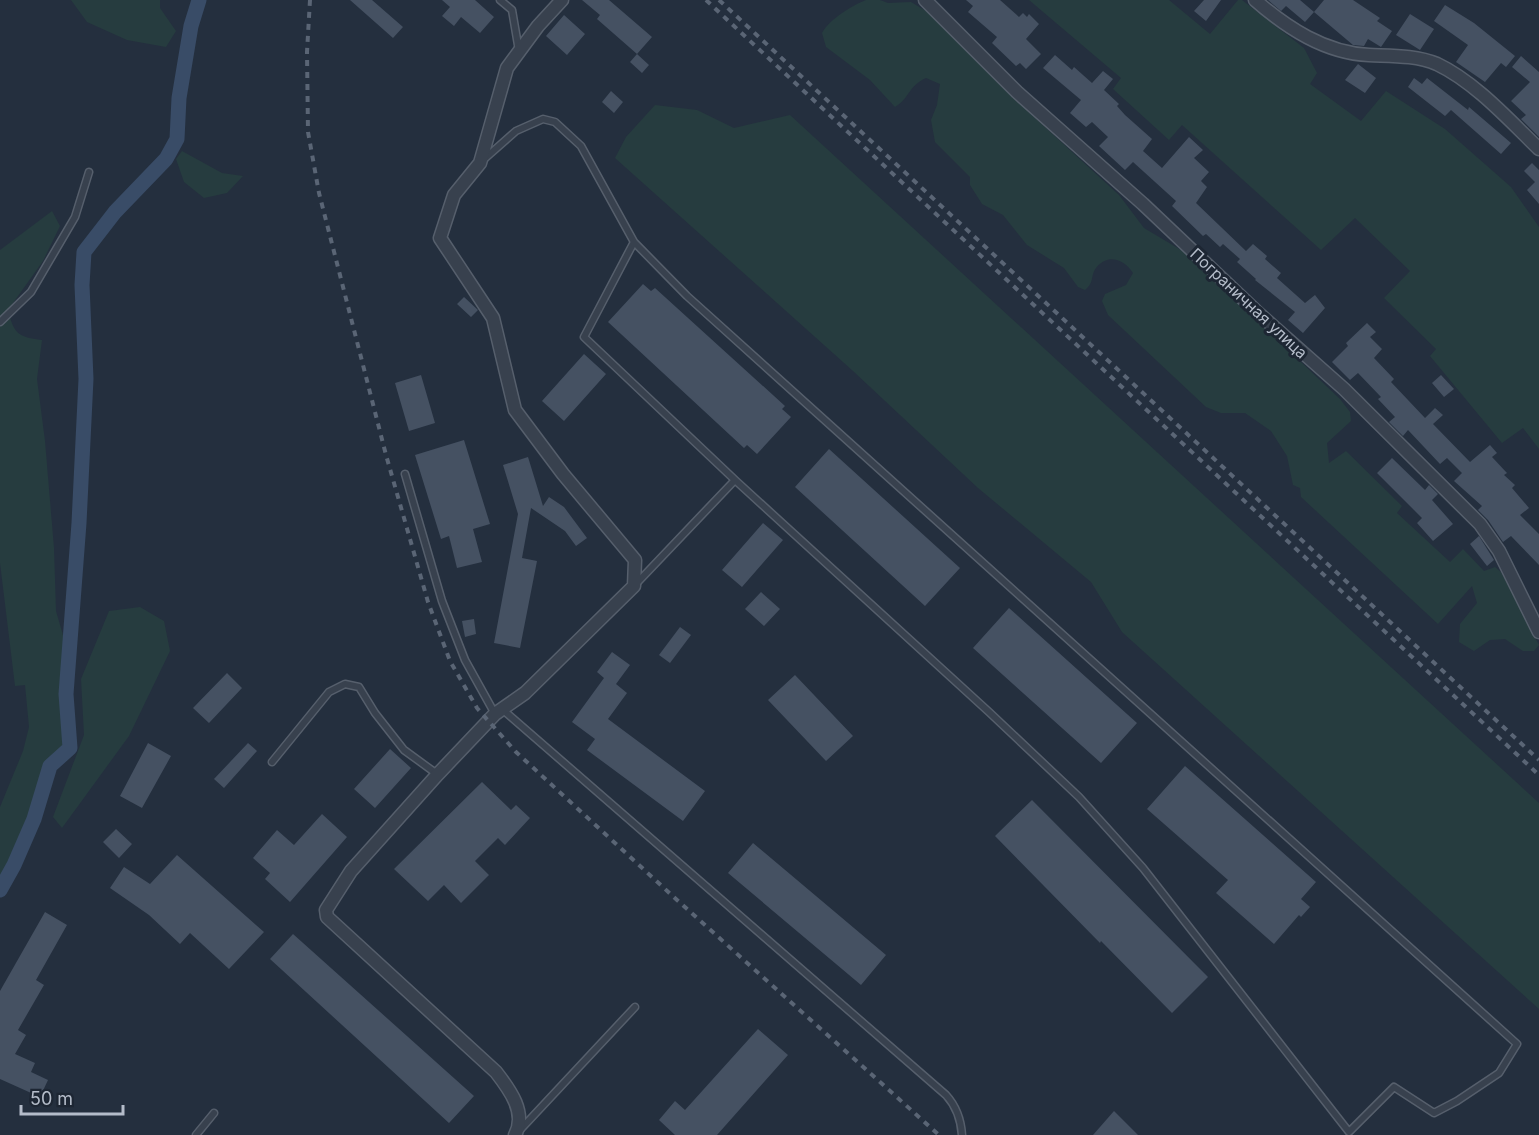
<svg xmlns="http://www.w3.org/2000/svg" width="1539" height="1135" font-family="Inter,sans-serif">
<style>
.green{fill:#263c3f}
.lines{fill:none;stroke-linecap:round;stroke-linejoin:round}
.canal{stroke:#394c67;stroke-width:15}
.building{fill:#455162}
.service-casing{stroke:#565f6c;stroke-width:9}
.minor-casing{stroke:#565f6c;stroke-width:15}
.service{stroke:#38414e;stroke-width:6}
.minor{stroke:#38414e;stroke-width:12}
.rail{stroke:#5a6575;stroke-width:4;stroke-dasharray:6 6;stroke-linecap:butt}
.labels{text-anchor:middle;stroke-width:6;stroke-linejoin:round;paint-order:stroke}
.street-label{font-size:16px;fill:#b4bcc9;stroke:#1d2633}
</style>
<rect width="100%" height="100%" fill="#242f3e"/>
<!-- green -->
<path class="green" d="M71,0H160V8L176,31L166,47L127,40L87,22Z
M866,0H880L888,3L911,2L926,11L1009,94L1119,195L1144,228L1186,253L1340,399L1350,412L1351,421L1327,443L1329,463L1346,451L1402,506L1397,513L1450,562L1463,549L1484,571L1495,567L1501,572L1539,645L1534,651H1523L1505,639L1490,640L1474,651L1459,642L1460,624L1477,603L1472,586L1438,624L1301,497L1300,488L1293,485L1287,456L1271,431L1245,413H1221L1206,407L1108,315L1102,301L1105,294L1126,285L1133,273C1124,259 1108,253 1096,268C1090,276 1095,282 1085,290L1078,287L1064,268L1027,245L1003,215L982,204L970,185V177L935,142L931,120L937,105L940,84L926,78C908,86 910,98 895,107L870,80L826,47L822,33C830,19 851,6 866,0Z
M1029,0H1169L1210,34L1238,0H1242L1304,48L1317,73L1310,84L1361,121L1386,91L1445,129L1511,187L1539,227V449L1523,428L1502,443L1430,356L1436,349L1384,298L1410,271L1355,218L1321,250L1182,125L1169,140L1113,89L1121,78Z
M655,105L697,110L734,128L790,115L1539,803V1009L1122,632L1091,582L978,488L853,371L615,158L626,137Z
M182,151L222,173L243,176L227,193L204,198L184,182L176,159Z
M52,211L60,226L43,261L8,310C14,334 18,337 42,340L37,379L45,441L54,548L56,611L63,635L70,748L50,766L34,819L0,878V807L23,751L29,727L25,685L15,686L0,563V250Z
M140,607L164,621L170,651L129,736L62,828L53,817L84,735L81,679L109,611Z"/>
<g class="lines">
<!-- canal -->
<path class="canal" d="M0,890L14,865L34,819L50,766L70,748L66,694L79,523L86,379L82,285L84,252L115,212L166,159L177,139L179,98L191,26L199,0"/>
</g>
<!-- building -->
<path class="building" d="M350,0H372L403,27L393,38Z
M442,0H475L494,17L480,33L461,17L454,26L442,16L450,7Z
M582,0H609L652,37L637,54L597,19L600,15Z
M966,0H1000L1019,17L1023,13L1027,17L1029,14L1039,24L1026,39L1041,54L1026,69L1020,63L1016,66L992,43L997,37L968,12L973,6Z
M1204,0H1221L1206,21L1194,11Z
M1268,0H1300L1314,12L1305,22L1286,6L1281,11Z
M1324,0H1353L1380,18L1377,21L1392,31L1381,47L1368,39L1364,46L1353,45L1314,12Z
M1445,5L1474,23L1515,56L1506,67L1501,63L1485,82L1456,62L1468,45L1434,21Z
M1410,14L1434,29L1420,50L1396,35Z
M564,15L585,34L567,55L546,36Z
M637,54L649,65L642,73L630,62Z
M1055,55L1072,70L1074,67L1092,83L1103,71L1113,79L1104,90L1119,104L1117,106L1125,115L1152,139L1143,151L1162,168L1189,137L1203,150L1194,158L1209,172L1201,181L1207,187L1196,203L1246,251L1253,244L1267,256L1265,259L1281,273L1277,278L1305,303L1315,295L1325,308L1303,333L1288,320L1295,312L1255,280L1256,279L1237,262L1240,259L1223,244L1220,247L1206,234L1203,236L1172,206L1176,201L1133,162L1125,170L1099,146L1108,137L1092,122L1086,127L1070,113L1081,100L1043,68Z
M1521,56L1539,72V137L1521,119L1526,115L1511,101L1530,82L1512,67Z
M1358,64L1376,78L1365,93L1345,80Z
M1414,78L1422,84L1427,78L1468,110L1469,107L1511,143L1501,154L1451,110L1445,116L1408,87Z
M611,91L623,102L614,113L602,102Z
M1532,163L1539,170V204L1527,190L1535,182L1524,171Z
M643,284L651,291L655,288L785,406L782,409L791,417L757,454L747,445L744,448L608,322Z
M464,297L478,310L471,317L457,304Z
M1367,323L1376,332L1370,337L1382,349L1374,358L1394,379L1391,382L1425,418L1435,408L1443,415L1433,424L1470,462L1490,445L1497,453L1492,457L1507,473L1504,475L1515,485L1512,488L1529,508L1520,515L1539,534V565L1511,536L1503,542L1488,520L1478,510L1482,506L1454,481L1462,473L1447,458L1440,464L1408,430L1403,436L1389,422L1395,417L1378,399L1381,397L1358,373L1350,380L1332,362L1348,346L1346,343Z
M584,354L606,374L564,421L542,401Z
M421,375L435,423L409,431L395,383Z
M1441,375L1454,389L1444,397L1432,383Z
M464,440L490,524L473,529L482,562L457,568L449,536L441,539L415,455Z
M829,449L960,568L925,606L795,487Z
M528,457L543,506L549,497L564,507L587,538L576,546L565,531L531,508L522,558L537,561L520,648L494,643L518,514L503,465Z
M1392,458L1425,490L1429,485L1438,494L1432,500L1453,524L1433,541L1417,523L1422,518L1377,473Z
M763,523L783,540L742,587L722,570Z
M1479,536L1494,560L1487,566L1470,544Z
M761,592L780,609L764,626L745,609Z
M1009,608L1137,723L1101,763L973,648Z
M474,619L476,634L465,637L462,621Z
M680,627L691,635L670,663L659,655Z
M612,652L630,665L616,684L627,693L608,719L705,791L683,821L587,750L595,739L572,722L604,678L597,672Z
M227,673L242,688L209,723L193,708Z
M795,675L853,736L826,761L768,700Z
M148,743L171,756L142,808L120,796Z
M248,743L257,751L224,788L214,779Z
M390,749L411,768L375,808L354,789Z
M1185,766L1316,882L1301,899L1310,907L1301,917L1299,915L1274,944L1216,893L1228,880L1147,809Z
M482,782L511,810L516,805L530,818L505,845L498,838L475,861L489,875L461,903L444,885L428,901L394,869Z
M1032,800L1208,977L1172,1013L1101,941L1100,943L995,836Z
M322,814L347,837L290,902L265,879L270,873L253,858L277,830L294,845Z
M116,829L132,844L119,858L103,842Z
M753,843L886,955L861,985L728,873Z
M177,855L264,932L229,969L190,933L180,944L149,915L110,888L124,867L150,884Z
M45,912L67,925L36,980L44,985L18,1030L26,1035L15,1054L35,1063L31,1072L48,1080L40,1097L0,1079V991Z
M293,934L474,1096L449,1123L270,959Z
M758,1029L788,1055L717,1135H675L659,1120L675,1101L685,1110Z
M1114,1111L1138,1135H1093Z"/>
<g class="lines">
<!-- service casing -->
<g class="service-casing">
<path id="service" d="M500,0L512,10L519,51
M482,161L516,131L543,119L555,122L581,146L634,242L687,296L1517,1044L1499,1073L1457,1101L1434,1113L1394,1087L1349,1132L1143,868L1079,797L989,712L735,480L635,585
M634,242L584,337L735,480
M0,322L31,292L75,217L89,172
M405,474L442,601L465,660L495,714
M502,709L946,1095C956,1106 961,1120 962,1135
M272,762L329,692L345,684L359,687L375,713L404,750L437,774
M520,1130L635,1007
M196,1135L214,1113"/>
</g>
<!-- minor casing -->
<g class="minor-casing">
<path id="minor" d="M925,0L1017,92L1143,204L1256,311L1344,389L1480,524L1499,551L1539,632
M1255,0C1287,28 1325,53 1369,55C1391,56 1416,55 1437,64C1475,82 1509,120 1539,149
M515,1135C527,1113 510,1090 496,1072L327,917L326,910L351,871L438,774L495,714L525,693L634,586L635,560L563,474L515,410L493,318L440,238L454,195L480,163L507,68L538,26L562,0"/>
</g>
<!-- service -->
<use href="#service" class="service"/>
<!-- minor -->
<use href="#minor" class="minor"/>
<!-- rail -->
<path class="rail" d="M310,0L307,52L308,132L319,193L386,455L428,602L450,661L477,708L516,752L677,900L939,1135
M706,0L1539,775
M719,0L1539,760"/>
</g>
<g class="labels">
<!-- street labels -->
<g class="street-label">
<text transform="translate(1249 303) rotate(43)" y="6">Пограничная улица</text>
</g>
</g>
<!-- scale -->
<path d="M21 1105v9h102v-9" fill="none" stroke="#b4bcc9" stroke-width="3"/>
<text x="30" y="1105" font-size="18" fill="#b4bcc9" stroke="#1d2633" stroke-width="4.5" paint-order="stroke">50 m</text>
</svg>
